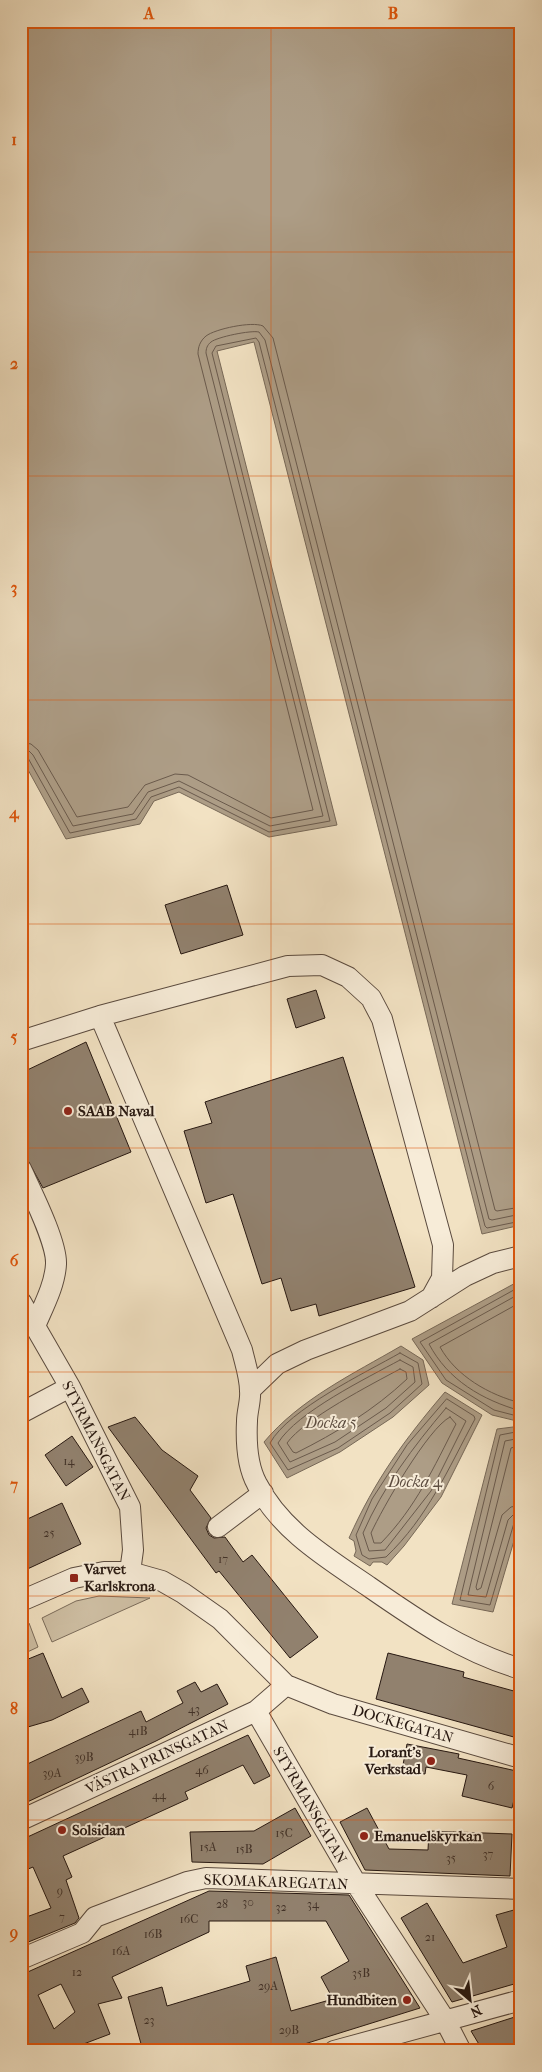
<svg xmlns="http://www.w3.org/2000/svg" width="542" height="2072" font-family="'IM FELL French Canon',serif">
<style>
.green{fill:#cfc0a5;stroke:#7b6c5b}
.water{fill:#ad9d86;stroke:#776857}
.lines{fill:none;stroke-linecap:round;stroke-linejoin:round}
.shore{stroke:#6a5a4c;stroke-width:1}
.building{fill:#91816e;stroke:#271811;fill-rule:evenodd}
.minor-casing{stroke:#5a4a3e;stroke-width:22}
.minor{stroke:#f7ecd8;stroke-width:20}
.grid{fill:none;stroke:#de560c;stroke-width:1;stroke-opacity:0.55}
.poi-dot{fill:#8f2418;stroke:#f7ecd8;stroke-width:2}
.labels{text-anchor:middle;stroke-width:4;stroke-linejoin:round;paint-order:stroke}
.number-label{font-size:12px;fill:#423228}
.poi-label{font-size:15px;font-weight:bold;fill:#271811;stroke:#f7ecd8;text-anchor:start}
.street-label{font-size:15px;fill:#271811;stroke:#f7ecd8}
.water-label{font-size:16px;font-style:italic;fill:#5d4d40;stroke:#f7ecd8}
.neatline{fill:none;stroke:#de560c;stroke-width:2}
.grid-label{font-size:16px;text-anchor:middle;font-weight:bold;fill:#de560c}
</style>
<rect width="100%" height="100%" fill="#f2e2c3"/>
<filter id="stains"><feTurbulence type="fractalNoise" baseFrequency=".004" numOctaves="4"/><feColorMatrix values="0 0 0 0 .2 0 0 0 0 .09 0 0 0 0 .02 0 0 0 .5 -.17"/></filter>
<radialGradient id="worn" r=".72"><stop offset=".6" stop-color="#630" stop-opacity="0"/><stop offset="1" stop-color="#630" stop-opacity=".3"/></radialGradient>
<!-- green -->
<path class="green" d="M99,1596L150,1598L52,1642L42,1618L76,1601Z
M29,1623L38,1647L21,1655V1627Z"/>
<!-- water -->
<path class="water" d="M21,21H521V1225L482,1234L254,342L217,351L337,825L269,837L179,792L154,801L140,824L66,839L21,757Z
M521,1280V1422L492,1415L442,1383L412,1339Z
M401,1346L423,1360L429,1385L393,1417L340,1452L287,1478L264,1442C300,1399 353,1374 401,1346Z
M445,1392L482,1415L441,1497L404,1546L387,1565L382,1562H373L370,1566L354,1556L356,1551L354,1541L349,1538C375,1480 404,1440 445,1392Z
M521,1426V1517L493,1612L452,1604L497,1429Z"/>
<g class="lines">
<!-- shore -->
<path class="shore" d="M21,742L31,744L38,750L77,817L128,807L145,785L175,774L188,775L271,818L313,810L198,354C198,347 200,341 206,336C215,329 252,321 263,326L273,338L495,1210L497,1211L521,1207
M21,749L28,750L33,755L73,826L133,814L148,792L179,781L270,826L323,816L206,353C206,349 207,345 211,342C217,337 251,330 259,332L265,340L489,1219L492,1220L521,1214
M21,756L28,758L70,833L136,819L151,797L179,787L269,832L330,821L212,353L216,346L256,338L259,342L485,1226L487,1228L521,1221
M521,1286L420,1342L446,1380L494,1410L521,1417
M521,1293L429,1344C448,1380 482,1400 521,1411
M521,1302L440,1347C456,1376 489,1395 521,1403
M400,1353L418,1363L422,1384L390,1413L338,1448L288,1470L270,1443C289,1409 365,1373 400,1353Z
M400,1360L413,1367L415,1382L386,1408L335,1442L290,1462L278,1443C297,1412 367,1378 400,1360Z
M400,1369L406,1372L407,1379C374,1410 336,1433 296,1453L293,1452L287,1443C304,1419 372,1384 400,1369Z
M447,1399L474,1416L475,1419C448,1469 428,1517 386,1557L369,1559L362,1555L356,1535L372,1499L407,1445Z
M446,1408L466,1421L431,1491L385,1550L369,1551L363,1533C383,1487 413,1447 446,1408Z
M450,1417L456,1424C434,1467 416,1507 381,1543H374L371,1533C382,1509 428,1428 450,1417Z
M521,1431L500,1435L460,1600L490,1605L514,1523L521,1519
M521,1438L505,1441L468,1595L486,1597L508,1520L513,1515L521,1513
M521,1445L511,1448L476,1587L477,1590L481,1588L502,1515L511,1507L521,1505"/>
</g>
<!-- building -->
<path class="building" d="M227,885L243,935L181,954L165,905Z
M316,990L325,1018L296,1028L287,999Z
M86,1042L131,1152L43,1188L21,1148V1073Z
M343,1057L415,1287L319,1316L316,1304L291,1311L281,1278L262,1284L233,1194L206,1203L184,1131L212,1123L205,1102Z
M135,1417L162,1450L198,1476L190,1490L211,1518L206,1528L209,1535L214,1538L225,1537L243,1562L252,1555L318,1637L290,1658L219,1571L216,1573L108,1427Z
M72,1436L93,1467L66,1486L45,1455Z
M62,1503L81,1544L21,1572V1522Z
M43,1653L62,1698L82,1688L89,1702L52,1720L21,1729V1662Z
M388,1653L464,1672L463,1677L521,1693V1739L376,1699Z
M195,1682L201,1692L217,1684L228,1704L156,1741L21,1805V1767L141,1711L146,1722L183,1703L177,1691Z
M248,1735L270,1776L254,1784L243,1765L185,1792L188,1799L63,1856L72,1877L66,1880L79,1918L75,1923L21,1945V1919L51,1908L33,1867L21,1872V1840Z
M407,1744L459,1754L458,1758L521,1772L512,1808L462,1796L467,1775L426,1767L425,1774L402,1770Z
M295,1808L311,1836L263,1864L192,1862L190,1832L254,1831Z
M367,1808L389,1849L428,1850L429,1831L512,1834L510,1876L365,1870L340,1822Z
M209,1891L349,1895L420,2008L282,2051H143L128,1997L162,1987L167,2006L250,1981L246,1966L276,1957L291,2011L333,1999L321,1977L349,1961L326,1921H209V1932L112,1977L122,1998L98,2004L110,2034L65,2051H30L21,2032V1975ZM61,1984L75,2012L54,2029L38,1995Z
M427,1903L463,1963L507,1947L496,1915L521,1908V1982L452,2002L401,1918Z
M521,2015V2045L503,2051H483L471,2031Z"/>
<g class="lines">
<!-- minor casing -->
<g class="minor-casing">
<path id="minor" d="M100,1016L242,1350C245,1363 250,1377 250,1391C251,1401 247,1411 247,1421C246,1441 247,1466 257,1484C280,1530 327,1558 368,1586C417,1620 463,1652 521,1669
M21,1041L100,1016L288,966L322,965L348,977L371,998L382,1019L443,1245L442,1278L431,1298
M21,1169C31,1191 57,1242 56,1264C55,1285 43,1307 35,1326
M21,1302L70,1387L130,1507L133,1550L130,1572
M250,1390L277,1364L306,1350L410,1311L465,1276L493,1263L521,1256
M21,1413L70,1387
M218,1527L263,1493
M21,1601L74,1578L104,1572H130L162,1581L183,1593L220,1619L286,1685L333,1704L521,1758
M256,1711L357,1885L445,2020L461,2051
M21,1820L256,1711L286,1685
M21,1959L82,1933L95,1917L187,1882L206,1878L521,1889
M334,2051L521,2000"/>
</g>
<!-- minor -->
<use href="#minor" class="minor"/>
</g>
<!-- grid -->
<path class="grid" d="M271,21V2051M21,252H521M21,476H521M21,700H521M21,924H521M21,1148H521M21,1372H521M21,1596H521M21,1820H521"/>
<!-- markers -->
<g class="poi-dot">
<circle cx="68" cy="1111" r="5"/>
<rect x="69" y="1573" width="10" height="10" rx="2.5"/>
<circle cx="431" cy="1761" r="5"/>
<circle cx="62" cy="1830" r="5"/>
<circle cx="364" cy="1836" r="5"/>
<circle cx="407" cy="2000" r="5"/>
</g>
<g class="labels">
<!-- number labels -->
<g class="number-label">
<text x="69" y="1465">14</text>
<text x="49" y="1537">25</text>
<text x="223" y="1563">17</text>
<text x="194" y="1713">43</text>
<text x="138" y="1735">41B</text>
<text x="84" y="1761">39B</text>
<text x="202" y="1774">46</text>
<text x="52" y="1777">39A</text>
<text x="491" y="1790">6</text>
<text x="159" y="1799">44</text>
<text x="284" y="1837">15C</text>
<text x="208" y="1851">15A</text>
<text x="244" y="1853">15B</text>
<text x="488" y="1858">37</text>
<text x="451" y="1862">35</text>
<text x="60" y="1895">9</text>
<text x="248" y="1906">30</text>
<text x="222" y="1908">28</text>
<text x="313" y="1908">34</text>
<text x="281" y="1911">32</text>
<text x="62" y="1921">7</text>
<text x="189" y="1923">16C</text>
<text x="153" y="1938">16B</text>
<text x="430" y="1941">21</text>
<text x="121" y="1955">16A</text>
<text x="77" y="1976">12</text>
<text x="361" y="1977">35B</text>
<text x="268" y="1990">29A</text>
<text x="149" y="2024">23</text>
<text x="289" y="2034">29B</text>
</g>
<!-- poi labels -->
<g class="poi-label">
<text x="78" y="1116">SAAB Naval</text>
<text x="84" y="1574">Varvet<tspan x="84" dy="17">Karlskrona</tspan></text>
<text x="421" y="1757" text-anchor="end">Lorant's<tspan x="421" dy="17">Verkstad</tspan></text>
<text x="72" y="1835">Solsidan</text>
<text x="374" y="1841">Emanuelskyrkan</text>
<text x="397" y="2005" text-anchor="end">Hundbiten</text>
</g>
<!-- street labels -->
<g class="street-label">
<text transform="translate(96 1441) rotate(63)" y="5">STYRMANSGATAN</text>
<text transform="translate(403 1724) rotate(16)" y="5">DOCKEGATAN</text>
<text transform="translate(157 1757) rotate(-25)" y="5">VÄSTRA PRINSGATAN</text>
<text transform="translate(310 1805) rotate(60)" y="5">STYRMANSGATAN</text>
<text transform="translate(276 1882) rotate(2)" y="5">SKOMAKAREGATAN</text>
</g>
<!-- water labels -->
<g class="water-label">
<text x="331" y="1428">Docka 5</text>
<text x="415" y="1487">Docka 4</text>
</g>
</g>
<!-- margin -->
<rect width="542" height="2072" fill="none" stroke="#f2e2c3" stroke-width="55"/>
<!-- north arrow -->
<g transform="translate(470 2000) rotate(152)" stroke="#f7ecd8" stroke-width="4" paint-order="stroke">
<path d="M0-4L9 19L0 12L-9 19Z" fill="#271811"/>
<text y="-8" font-size="14" font-weight="bold" text-anchor="middle" fill="#271811">N</text>
</g>
<rect x="28" y="28" width="486" height="2016" class="neatline"/>
<g class="grid-label">
<text x="149" y="19">A</text>
<text x="393" y="19">B</text>
<text x="14" y="145">1</text>
<text x="14" y="369">2</text>
<text x="14" y="593">3</text>
<text x="14" y="818">4</text>
<text x="14" y="1042">5</text>
<text x="14" y="1266">6</text>
<text x="14" y="1490">7</text>
<text x="14" y="1714">8</text>
<text x="14" y="1938">9</text>
</g>
<rect width="100%" height="100%" filter="url(#stains)"/>
<rect width="100%" height="100%" fill="url(#worn)"/>
</svg>
